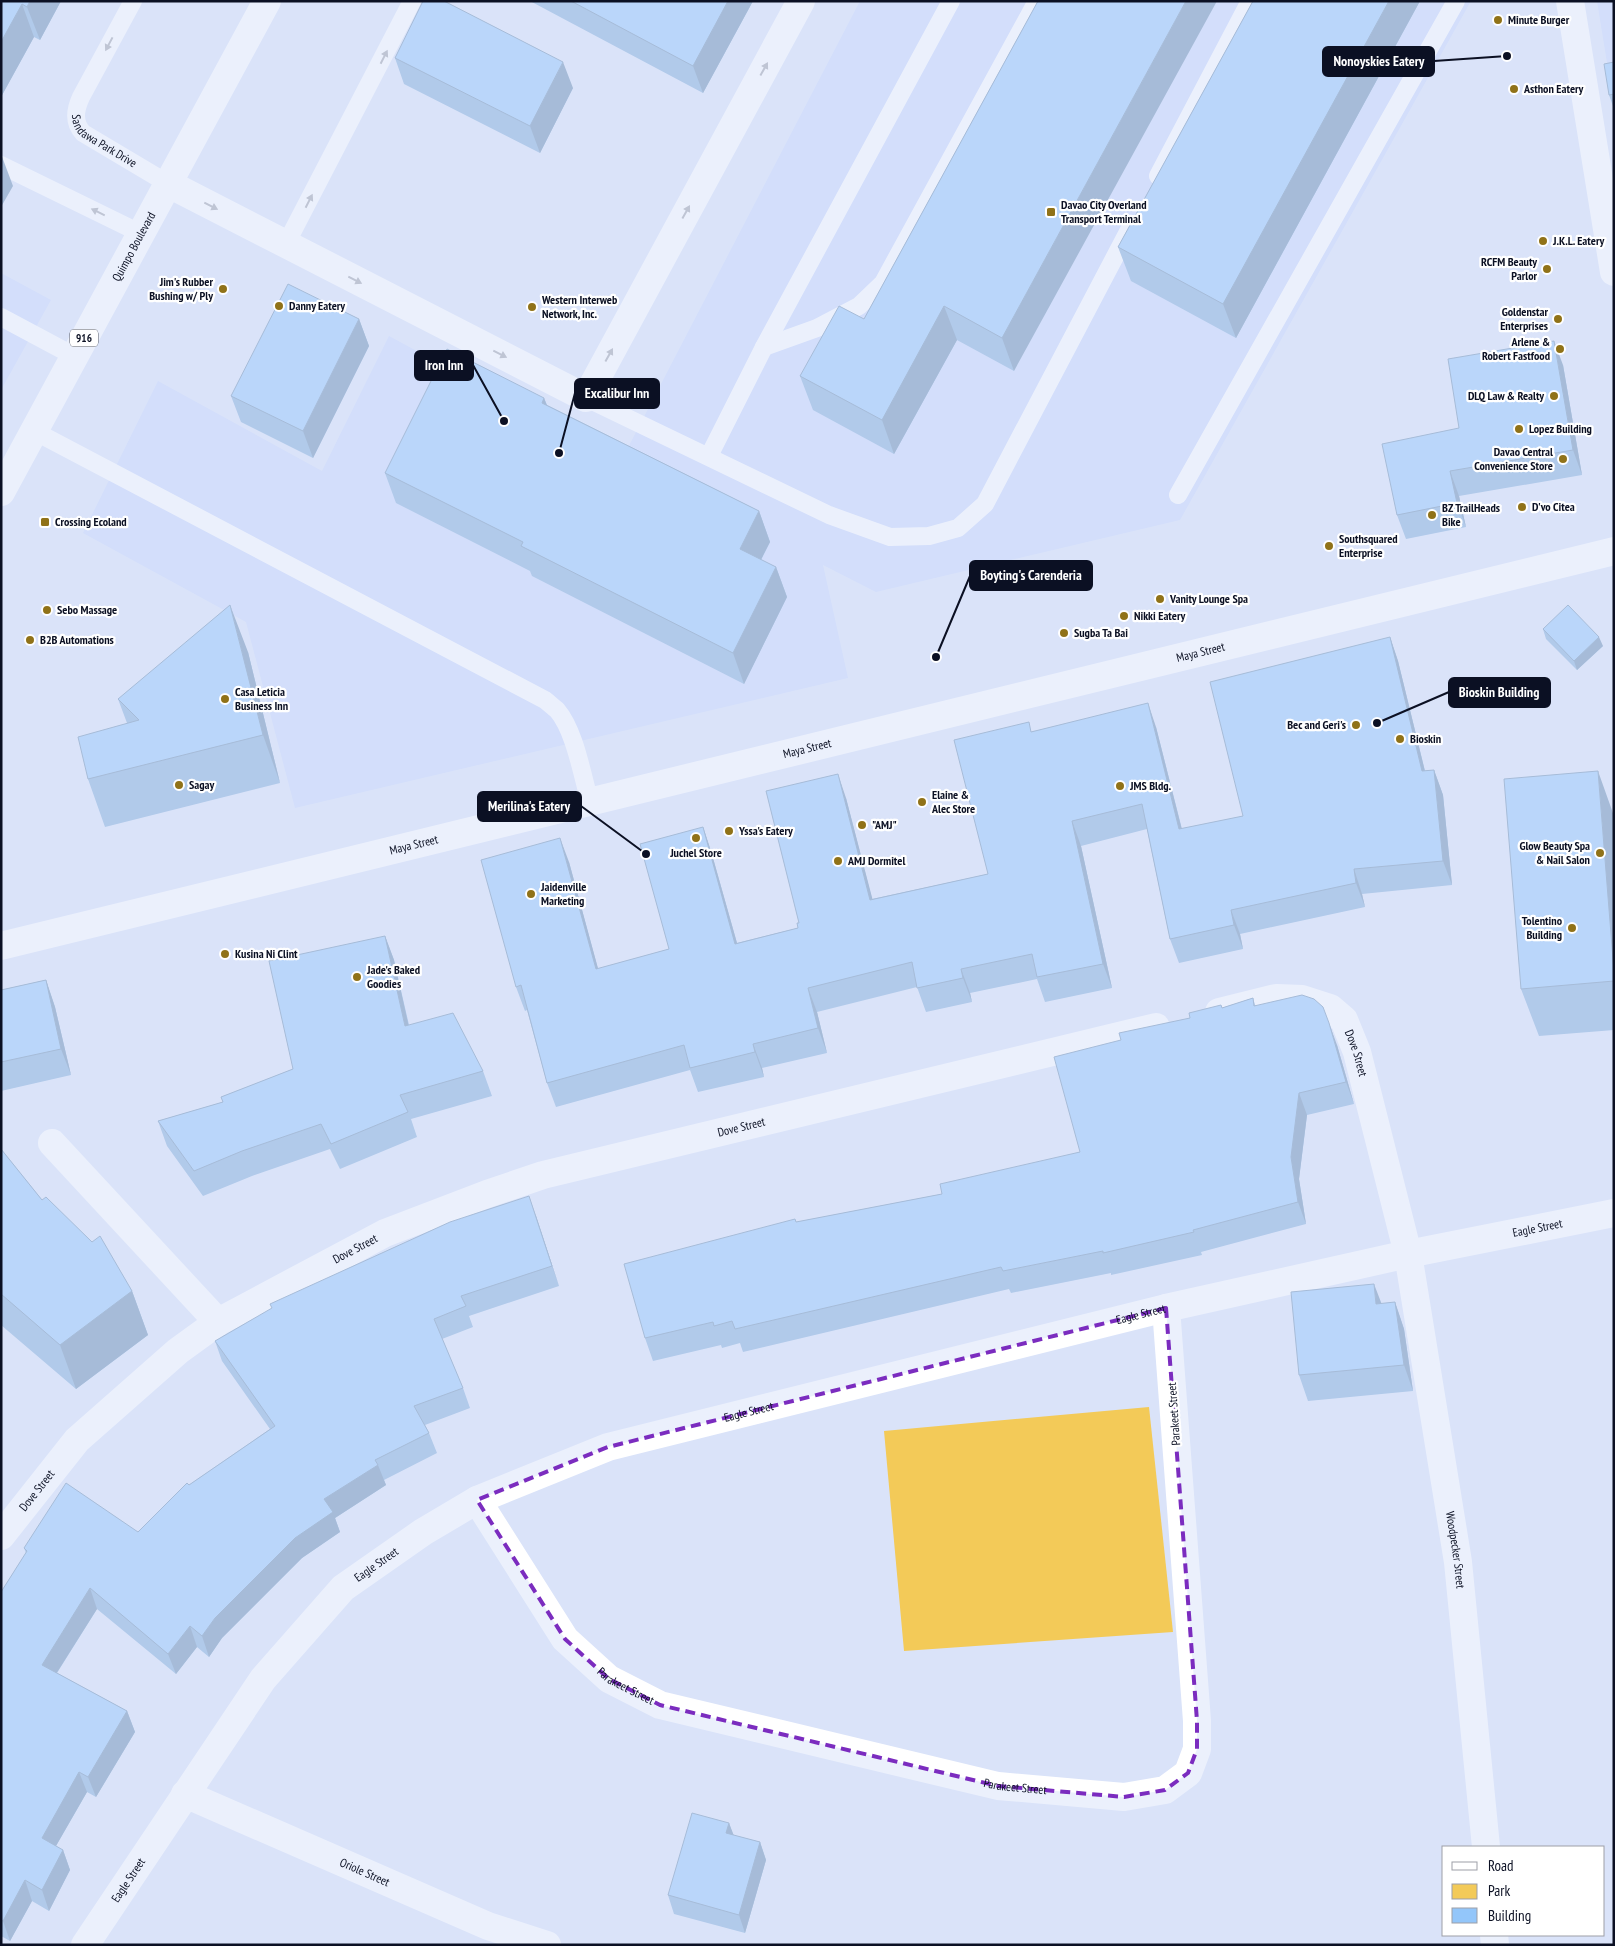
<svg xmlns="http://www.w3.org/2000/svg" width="1615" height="1946" font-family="'PT Sans Narrow',sans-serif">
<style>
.built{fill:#c9d7fc}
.green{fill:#f3ca58}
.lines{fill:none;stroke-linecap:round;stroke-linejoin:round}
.lane{stroke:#fff;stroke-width:18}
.street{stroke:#fff;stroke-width:28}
.secondary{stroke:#fff;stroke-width:28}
.primary{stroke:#fff;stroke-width:28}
.wall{fill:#7eaad7}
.shaded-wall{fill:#678baf}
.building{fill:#93c6fa;stroke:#678baf}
.oneway{fill:#9d9fa7}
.marked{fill:none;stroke:#7b2cbf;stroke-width:4;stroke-dasharray:10 6;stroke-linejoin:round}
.poi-dot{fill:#907218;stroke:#fff;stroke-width:2}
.labels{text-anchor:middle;stroke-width:4.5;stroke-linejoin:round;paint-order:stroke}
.shield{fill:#fff;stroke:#545865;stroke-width:1}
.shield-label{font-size:11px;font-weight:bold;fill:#0b1023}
.poi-label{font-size:12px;font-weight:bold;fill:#0b1023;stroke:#fff;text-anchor:start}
.street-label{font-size:12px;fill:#0b1023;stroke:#fff}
.leader{fill:none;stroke:#0b1023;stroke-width:2}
.callout-dot{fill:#0b1023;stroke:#fff;stroke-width:2}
.callout{fill:#0b1023;stroke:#0b1023;stroke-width:2}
.callout-label{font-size:14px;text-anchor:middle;font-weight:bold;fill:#fff}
</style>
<rect width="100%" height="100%" fill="#dae3f9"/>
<!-- built -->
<path class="built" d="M860,1H1471L1180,520L876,592L823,565L848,678L295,808L246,622L83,533L158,381L322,471L389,336L621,461Z
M1597,1H1614V106Z
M1,273L51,300L1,390Z"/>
<!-- green -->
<path class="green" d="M1149,1407L1173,1632L904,1651L884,1431Z"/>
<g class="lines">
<!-- lane -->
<g class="lane">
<path id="s1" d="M133,1L81,97C75,110 73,122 83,133L167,183"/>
<path d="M1,165L142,234"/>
<path d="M1158,176L1250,1"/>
<path d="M286,244L412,1"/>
<path d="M1,317L74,356"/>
<path d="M764,347L817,328L859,306L883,283L1037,1"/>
<path d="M586,398L829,515L890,537L929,536L958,528L985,504L1129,230"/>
<path d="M34,431L545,700C549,703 553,707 557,710C575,731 582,775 590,802"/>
<path d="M709,456L764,347L951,1"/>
<path d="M1178,495L1456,1"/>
</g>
<!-- street -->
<g class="street">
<path d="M167,183L586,398L801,1"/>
<path id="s2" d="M1219,1012L1276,998L1302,999L1330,1008L1344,1020L1357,1052L1408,1254L1458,1562L1486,1847"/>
<path d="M52,1143L218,1322"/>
<path id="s3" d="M477,1500L565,1639L609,1679L660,1705L998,1786L1124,1797L1165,1790L1188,1773L1197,1749V1721L1166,1308"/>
<path id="s4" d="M1,1536L77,1440L178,1351L218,1322L385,1233L487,1194L543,1175L1156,1027"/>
<path id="s5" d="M185,1794L488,1926L547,1945"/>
<path d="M1494,1935L1495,1945"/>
<path id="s6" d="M85,1945L263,1679L343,1588L423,1532L477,1500L608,1447L1166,1308L1408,1254L1614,1213"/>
</g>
<!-- secondary -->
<g class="secondary">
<path d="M1570,1L1614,272"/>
<path id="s7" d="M1,946L1614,551"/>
</g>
<!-- primary -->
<path class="primary" id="s8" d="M1,492L267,1"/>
</g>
<!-- wall -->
<path class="wall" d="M1,1H61L40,40L34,37L1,97Z
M530,1H753L703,93Z
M1038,1L1014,371L957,340L894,454L813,410L800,376L864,319Z
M1253,1H1420L1236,338L1131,281L1118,247Z
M395,58L573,88L540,153L404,84Z
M1614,62V109L1609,95Z
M359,319L369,346L313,458L241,422L231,396Z
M1563,365L1582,475L1459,496L1466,527L1406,539L1397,515L1459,428Z
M544,398L547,405L759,511L770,542L761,560L776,567L787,597L744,684L532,576L530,571L396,503L385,473Z
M1543,629L1603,646L1577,670L1546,639Z
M1390,637L1398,661L1425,771L1434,770L1443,795L1452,885L1362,894L1365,907L1240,934L1243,949L1179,963L1170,939L1147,829L1081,846L1112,988L1045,1002L1037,979L970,993L972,1002L926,1012L917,987L817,1012L827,1053L762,1068L764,1077L698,1092L690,1070L556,1107L547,1083L527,1010L525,1011L516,987L569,862L598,969L669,949L703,827L711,851L737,943L798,928L846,798L872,899L988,874L1032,731L1156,727L1182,829L1243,816Z
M248,652L280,783L105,827L88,779L127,723L118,699Z
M1614,816V1030L1539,1036L1521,989Z
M385,936L394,960L409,1025L483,1071L492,1096L411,1119L417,1137L340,1169L330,1149L252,1176L203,1196L167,1146L158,1121L223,1102L221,1097L293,1069Z
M46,980L55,1007L71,1075L1,1091V990Z
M1253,998L1255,1005L1337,1045L1354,1104L1307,1115L1299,1179L1306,1224L1201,1252L1202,1255L1111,1275V1273L1011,1293L1009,1289L743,1352L740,1343L722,1348L721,1345L653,1361L645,1338L797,1222L942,1194L1080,1152L1121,1040Z
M1,1149L42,1200L132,1291L148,1335L76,1389L1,1325Z
M536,1216L559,1286L469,1316L473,1327L442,1339L463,1388L470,1408L425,1425L429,1433L437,1453L384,1480L386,1485L335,1518L340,1532L302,1558L222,1638L209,1657L197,1647L176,1674L97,1609L57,1673L127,1711L135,1732L96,1797L87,1792L56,1846L63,1850L70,1870L49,1911L32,1901L10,1941L1,1936V1592L26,1553L24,1548L138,1532L189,1485L270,1429L222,1361L215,1341Z
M1395,1302L1404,1329L1413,1391L1308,1401L1299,1375Z
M729,1823L733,1835L760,1842L766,1860L745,1933L674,1914L668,1895Z"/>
<!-- shaded-wall -->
<path class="shaded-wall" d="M30,1H61L40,40L27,7Z
M728,1H753L703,93L693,66Z
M1186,1H1217L1014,371L1002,338Z
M1389,1H1420L1236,338L1223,304Z
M22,4L34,37L1,97V42Z
M563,62L573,88L540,153L530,126Z
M1,154L13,186L1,207Z
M944,306L957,340L894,454L882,420Z
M359,319L369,346L313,458L303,431Z
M1554,341L1563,365L1582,475L1573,450Z
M544,398L556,429L542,403Z
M1450,471L1459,496L1466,527L1457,503Z
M759,511L770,542L751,579L740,549Z
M776,567L787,597L744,684L733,653Z
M230,605L248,652L280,783L263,735Z
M1390,637L1398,661L1431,796L1422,771Z
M1599,637L1603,646L1577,670L1574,661Z
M1148,703L1156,727L1188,854L1179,829Z
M1434,770L1443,795L1452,885L1443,861Z
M1598,771L1614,816V972Z
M838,774L846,798L879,924L870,900Z
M1072,821L1081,846L1112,988L1103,964Z
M703,827L711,851L744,968L735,944Z
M560,838L569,862L605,994L596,969Z
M1354,869L1362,894L1365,907L1356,883Z
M1231,910L1240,934L1243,949L1234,925Z
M385,936L394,960L414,1050L405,1026Z
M961,969L970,993L972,1002L963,978Z
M46,980L55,1007L71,1075L61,1049Z
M808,988L817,1012L827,1053L818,1028Z
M1329,1023L1337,1045L1354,1104L1346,1082Z
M753,1044L762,1068L764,1077L755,1052Z
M1299,1093L1307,1115L1299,1179L1306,1224L1298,1202L1291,1157Z
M529,1196L536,1216L559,1286L552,1266Z
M1374,1284L1384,1310L1376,1304Z
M132,1291L148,1335L76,1389L60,1345Z
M1395,1302L1404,1329L1413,1391L1404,1365Z
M378,1465L386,1485L335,1518L340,1532L302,1558L222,1638L209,1657L202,1636L215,1618L324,1499Z
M90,1588L97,1609L49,1685L42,1665Z
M190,1626L197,1647L176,1674L168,1654Z
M127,1711L135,1732L96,1797L88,1777Z
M79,1772L87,1792L49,1858L42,1838Z
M729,1823L736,1841L726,1833Z
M760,1842L766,1860L745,1933L739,1915Z
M63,1850L70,1870L49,1911L42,1890Z
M25,1880L32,1901L10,1941L3,1921Z"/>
<!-- building -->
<path class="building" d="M1,1H30L27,7L22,4L1,42Z
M423,1H444L563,62L530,126L395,58Z
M571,1H728L693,66Z
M1038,1H1186L1002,338L944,306L882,420L800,376L839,306L864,319Z
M1253,1H1389L1223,304L1118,247Z
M1614,62V94L1609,95L1604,64Z
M288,284L359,319L303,431L231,396Z
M1554,341L1573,450L1450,471L1457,503L1397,515L1382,444L1459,428L1448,359Z
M447,349L544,398L542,403L759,511L740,549L776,567L733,653L521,546L523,542L385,473Z
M230,605L263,735L88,779L78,737L139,720L118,699Z
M1568,605L1599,637L1574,661L1543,629Z
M1390,637L1422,771L1434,770L1443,861L1354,869L1356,883L1231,910L1234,925L1170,939L1142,804L1072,821L1103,964L1037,977L1032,954L961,969L963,978L917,988L912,962L808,988L818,1028L753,1044L755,1052L690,1068L684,1045L547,1083L521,985L516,987L481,860L560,838L596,969L669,949L640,844L703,827L735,944L798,928L797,923H799L766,791L838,774L870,900L988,874L954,740L1029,722L1031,732L1148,703L1179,829L1243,816L1210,682Z
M1598,771L1614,972V981L1521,989L1504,779Z
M385,936L405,1026L453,1013L483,1071L400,1095L408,1112L331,1144L321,1124L242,1151L194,1171L158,1121L223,1102L221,1097L293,1069L269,961Z
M46,980L61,1049L1,1062V990Z
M1302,995L1314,999L1323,1007L1329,1023L1346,1082L1299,1093L1291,1157L1298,1202L1193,1230L1194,1232L1103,1253V1251L1003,1271L1001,1267L735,1329L732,1321L714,1326L713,1322L645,1338L624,1264L795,1219L796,1222L942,1194L940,1184L1080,1152L1054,1057L1121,1040L1119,1033L1190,1018L1189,1013L1221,1005L1222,1008L1253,998L1254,1006Z
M1,1149L42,1200L46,1197L92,1242L100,1236L132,1291L60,1345L1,1294Z
M529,1196L552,1266L461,1296L466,1306L434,1319L463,1388L414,1406L429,1433L375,1460L378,1465L324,1499L333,1512L295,1538L215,1618L202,1636L190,1626L168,1654L90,1588L42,1665L127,1711L88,1777L79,1772L42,1838L63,1850L42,1890L25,1880L3,1921L1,1920V1592L27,1551L24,1548L66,1483L138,1532L187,1483L189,1485L275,1426L215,1341L272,1308L270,1304L450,1222Z
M1374,1284L1376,1304L1395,1302L1404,1365L1299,1375L1291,1292Z
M692,1813L729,1823L726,1833L760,1842L739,1915L668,1895Z"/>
<!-- one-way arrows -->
<defs><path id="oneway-solid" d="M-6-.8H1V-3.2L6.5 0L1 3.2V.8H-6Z" transform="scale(1.25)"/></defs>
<g class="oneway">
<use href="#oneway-solid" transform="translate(109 44) rotate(118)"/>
<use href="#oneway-solid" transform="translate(384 57) rotate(-63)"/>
<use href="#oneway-solid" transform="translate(764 69) rotate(-61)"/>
<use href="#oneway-solid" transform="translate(309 201) rotate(-63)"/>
<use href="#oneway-solid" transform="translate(211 206) rotate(27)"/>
<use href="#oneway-solid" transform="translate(98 212) rotate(-154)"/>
<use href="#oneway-solid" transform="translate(686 212) rotate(-61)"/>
<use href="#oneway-solid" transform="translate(355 280) rotate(27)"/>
<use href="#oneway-solid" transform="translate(500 354) rotate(27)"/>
<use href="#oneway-solid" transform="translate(609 355) rotate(-61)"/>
</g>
<!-- marked area -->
<path d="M0 0H1615V1946H0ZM1166,1308L1197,1721V1749L1188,1773L1165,1790L1124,1797L998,1786L660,1705L609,1679L565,1639L477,1500L608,1447Z" fill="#dae3f9" fill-opacity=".55" fill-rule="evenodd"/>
<path class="marked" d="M1166,1308L1197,1721V1749L1188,1773L1165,1790L1124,1797L998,1786L660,1705L609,1679L565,1639L477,1500L608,1447Z"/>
<!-- markers -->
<g class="poi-dot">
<circle cx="1498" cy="20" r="5"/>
<circle cx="1514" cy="89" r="5"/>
<rect x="1046" y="207" width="10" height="10" rx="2.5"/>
<circle cx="1543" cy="241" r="5"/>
<circle cx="1547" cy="269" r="5"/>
<circle cx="223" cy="289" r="5"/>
<circle cx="279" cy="306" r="5"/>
<circle cx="532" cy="307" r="5"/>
<circle cx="1558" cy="319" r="5"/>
<circle cx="1560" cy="349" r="5"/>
<circle cx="1554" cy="396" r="5"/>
<circle cx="1519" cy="429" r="5"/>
<circle cx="1563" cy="459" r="5"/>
<circle cx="1522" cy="507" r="5"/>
<circle cx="1432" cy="515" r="5"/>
<rect x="40" y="517" width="10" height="10" rx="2.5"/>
<circle cx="1329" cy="546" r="5"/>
<circle cx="1160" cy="599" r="5"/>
<circle cx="47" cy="610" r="5"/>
<circle cx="1124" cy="616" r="5"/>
<circle cx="1064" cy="633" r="5"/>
<circle cx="30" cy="640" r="5"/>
<circle cx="225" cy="699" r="5"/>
<circle cx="1356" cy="725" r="5"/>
<circle cx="1400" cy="739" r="5"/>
<circle cx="179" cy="785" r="5"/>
<circle cx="1120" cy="786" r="5"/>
<circle cx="922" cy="802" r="5"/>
<circle cx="862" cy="825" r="5"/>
<circle cx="729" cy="831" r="5"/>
<circle cx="696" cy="838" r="5"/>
<circle cx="1600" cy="853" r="5"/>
<circle cx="838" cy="861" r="5"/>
<circle cx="531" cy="894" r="5"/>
<circle cx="1572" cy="928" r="5"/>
<circle cx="225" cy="954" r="5"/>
<circle cx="357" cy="977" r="5"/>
</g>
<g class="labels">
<!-- shield labels -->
<rect class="shield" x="70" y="329.5" width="28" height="17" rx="4"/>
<g class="shield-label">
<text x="84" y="342">916</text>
</g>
<!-- poi labels -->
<g class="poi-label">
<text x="1508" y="24">Minute Burger</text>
<text x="1524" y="93">Asthon Eatery</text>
<text x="1061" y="209">Davao City Overland<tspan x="1061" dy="14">Transport Terminal</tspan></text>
<text x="1553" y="245">J.K.L. Eatery</text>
<text x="1537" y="266" text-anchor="end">RCFM Beauty<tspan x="1537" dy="14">Parlor</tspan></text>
<text x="213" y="286" text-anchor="end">Jim's Rubber<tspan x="213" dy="14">Bushing w/ Ply</tspan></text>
<text x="542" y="304">Western Interweb<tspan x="542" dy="14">Network, Inc.</tspan></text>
<text x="289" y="310">Danny Eatery</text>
<text x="1548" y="316" text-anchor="end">Goldenstar<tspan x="1548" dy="14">Enterprises</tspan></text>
<text x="1550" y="346" text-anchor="end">Arlene &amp;<tspan x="1550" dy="14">Robert Fastfood</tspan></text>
<text x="1544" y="400" text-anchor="end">DLQ Law &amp; Realty</text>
<text x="1529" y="433">Lopez Building</text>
<text x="1553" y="456" text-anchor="end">Davao Central<tspan x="1553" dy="14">Convenience Store</tspan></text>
<text x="1532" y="511">D'vo Citea</text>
<text x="1442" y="512">BZ TrailHeads<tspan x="1442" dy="14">Bike</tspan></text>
<text x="55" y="526">Crossing Ecoland</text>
<text x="1339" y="543">Southsquared<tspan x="1339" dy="14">Enterprise</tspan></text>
<text x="1170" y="603">Vanity Lounge Spa</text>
<text x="57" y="614">Sebo Massage</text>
<text x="1134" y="620">Nikki Eatery</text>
<text x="1074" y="637">Sugba Ta Bai</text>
<text x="40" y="644">B2B Automations</text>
<text x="235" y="696">Casa Leticia<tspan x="235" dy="14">Business Inn</tspan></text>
<text x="1346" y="729" text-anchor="end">Bec and Geri's</text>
<text x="1410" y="743">Bioskin</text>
<text x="189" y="789">Sagay</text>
<text x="1130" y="790">JMS Bldg.</text>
<text x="932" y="799">Elaine &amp;<tspan x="932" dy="14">Alec Store</tspan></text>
<text x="872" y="829">"AMJ"</text>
<text x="739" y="835">Yssa's Eatery</text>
<text x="1590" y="850" text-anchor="end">Glow Beauty Spa<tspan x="1590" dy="14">&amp; Nail Salon</tspan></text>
<text x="696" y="857" text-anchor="middle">Juchel Store</text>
<text x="848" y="865">AMJ Dormitel</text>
<text x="541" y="891">Jaidenville<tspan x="541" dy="14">Marketing</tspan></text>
<text x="1562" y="925" text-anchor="end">Tolentino<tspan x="1562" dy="14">Building</tspan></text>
<text x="235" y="958">Kusina Ni Clint</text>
<text x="367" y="974">Jade's Baked<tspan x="367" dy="14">Goodies</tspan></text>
</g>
<!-- street labels -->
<g class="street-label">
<text dy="4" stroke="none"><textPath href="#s1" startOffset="168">Sandawa Park Drive</textPath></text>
<text dy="4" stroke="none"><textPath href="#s8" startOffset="279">Quimpo Boulevard</textPath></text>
<text dy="4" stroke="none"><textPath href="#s7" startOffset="1235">Maya Street</textPath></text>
<text dy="4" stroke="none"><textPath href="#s7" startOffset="830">Maya Street</textPath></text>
<text dy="4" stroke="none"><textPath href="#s7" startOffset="425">Maya Street</textPath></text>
<text dy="4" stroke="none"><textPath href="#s2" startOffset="168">Dove Street</textPath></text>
<text dy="4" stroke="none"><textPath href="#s4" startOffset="868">Dove Street</textPath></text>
<text dy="4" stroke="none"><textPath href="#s6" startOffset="1698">Eagle Street</textPath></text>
<text dy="4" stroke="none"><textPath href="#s4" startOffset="462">Dove Street</textPath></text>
<text dy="4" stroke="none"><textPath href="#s6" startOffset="1292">Eagle Street</textPath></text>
<text dy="4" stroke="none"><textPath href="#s6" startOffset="888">Eagle Street</textPath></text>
<text transform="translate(1174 1414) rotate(-94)" y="4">Parakeet Street</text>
<text dy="4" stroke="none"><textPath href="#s4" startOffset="58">Dove Street</textPath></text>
<text dy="4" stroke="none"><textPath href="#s2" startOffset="675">Woodpecker Street</textPath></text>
<text dy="4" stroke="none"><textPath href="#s6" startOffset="482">Eagle Street</textPath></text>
<text dy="4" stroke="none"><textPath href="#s3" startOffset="242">Parakeet Street</textPath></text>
<text dy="4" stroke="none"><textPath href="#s3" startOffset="646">Parakeet Street</textPath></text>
<text dy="4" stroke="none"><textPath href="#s5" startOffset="196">Oriole Street</textPath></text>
<text dy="4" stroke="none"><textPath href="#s6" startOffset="78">Eagle Street</textPath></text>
</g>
</g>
<!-- callouts -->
<path class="leader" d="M1507 56L1434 61M504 421L473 365M559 453L575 393M936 657L970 576M1377 723L1449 692M646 854L581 806"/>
<g class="callout-dot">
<circle cx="1507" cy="56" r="5"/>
<circle cx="504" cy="421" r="5"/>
<circle cx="559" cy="453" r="5"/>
<circle cx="936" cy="657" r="5"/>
<circle cx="1377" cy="723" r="5"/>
<circle cx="646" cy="854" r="5"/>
</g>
<g class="callout">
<rect x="1323" y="47" width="111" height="29" rx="5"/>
<rect x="415" y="351" width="58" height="29" rx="5"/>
<rect x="575" y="379" width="84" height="29" rx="5"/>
<rect x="970" y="561" width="122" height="29" rx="5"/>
<rect x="1449" y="678" width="101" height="29" rx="5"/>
<rect x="478" y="792" width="103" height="29" rx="5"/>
</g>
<g class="callout-label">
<text x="1379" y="66">Nonoyskies Eatery</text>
<text x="444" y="370">Iron Inn</text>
<text x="617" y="398">Excalibur Inn</text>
<text x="1031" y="580">Boyting's Carenderia</text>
<text x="1499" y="697">Bioskin Building</text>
<text x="529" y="811">Merilina's Eatery</text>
</g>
<!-- border -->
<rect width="1615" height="1946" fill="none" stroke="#0b1023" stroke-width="5"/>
<!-- legend -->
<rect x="1442" y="1846" width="162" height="90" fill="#ffffff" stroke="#9d9fa7"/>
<rect x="1452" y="1862" width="25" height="8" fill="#ffffff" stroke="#9d9fa7"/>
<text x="1488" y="1871" font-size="15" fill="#0b1023">Road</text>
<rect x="1452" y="1884" width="25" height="15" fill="#f3ca58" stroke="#9d9fa7"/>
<text x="1488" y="1896" font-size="15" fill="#0b1023">Park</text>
<rect x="1452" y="1908" width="25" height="15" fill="#93c6fa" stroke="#9d9fa7"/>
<text x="1488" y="1921" font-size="15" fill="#0b1023">Building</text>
</svg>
